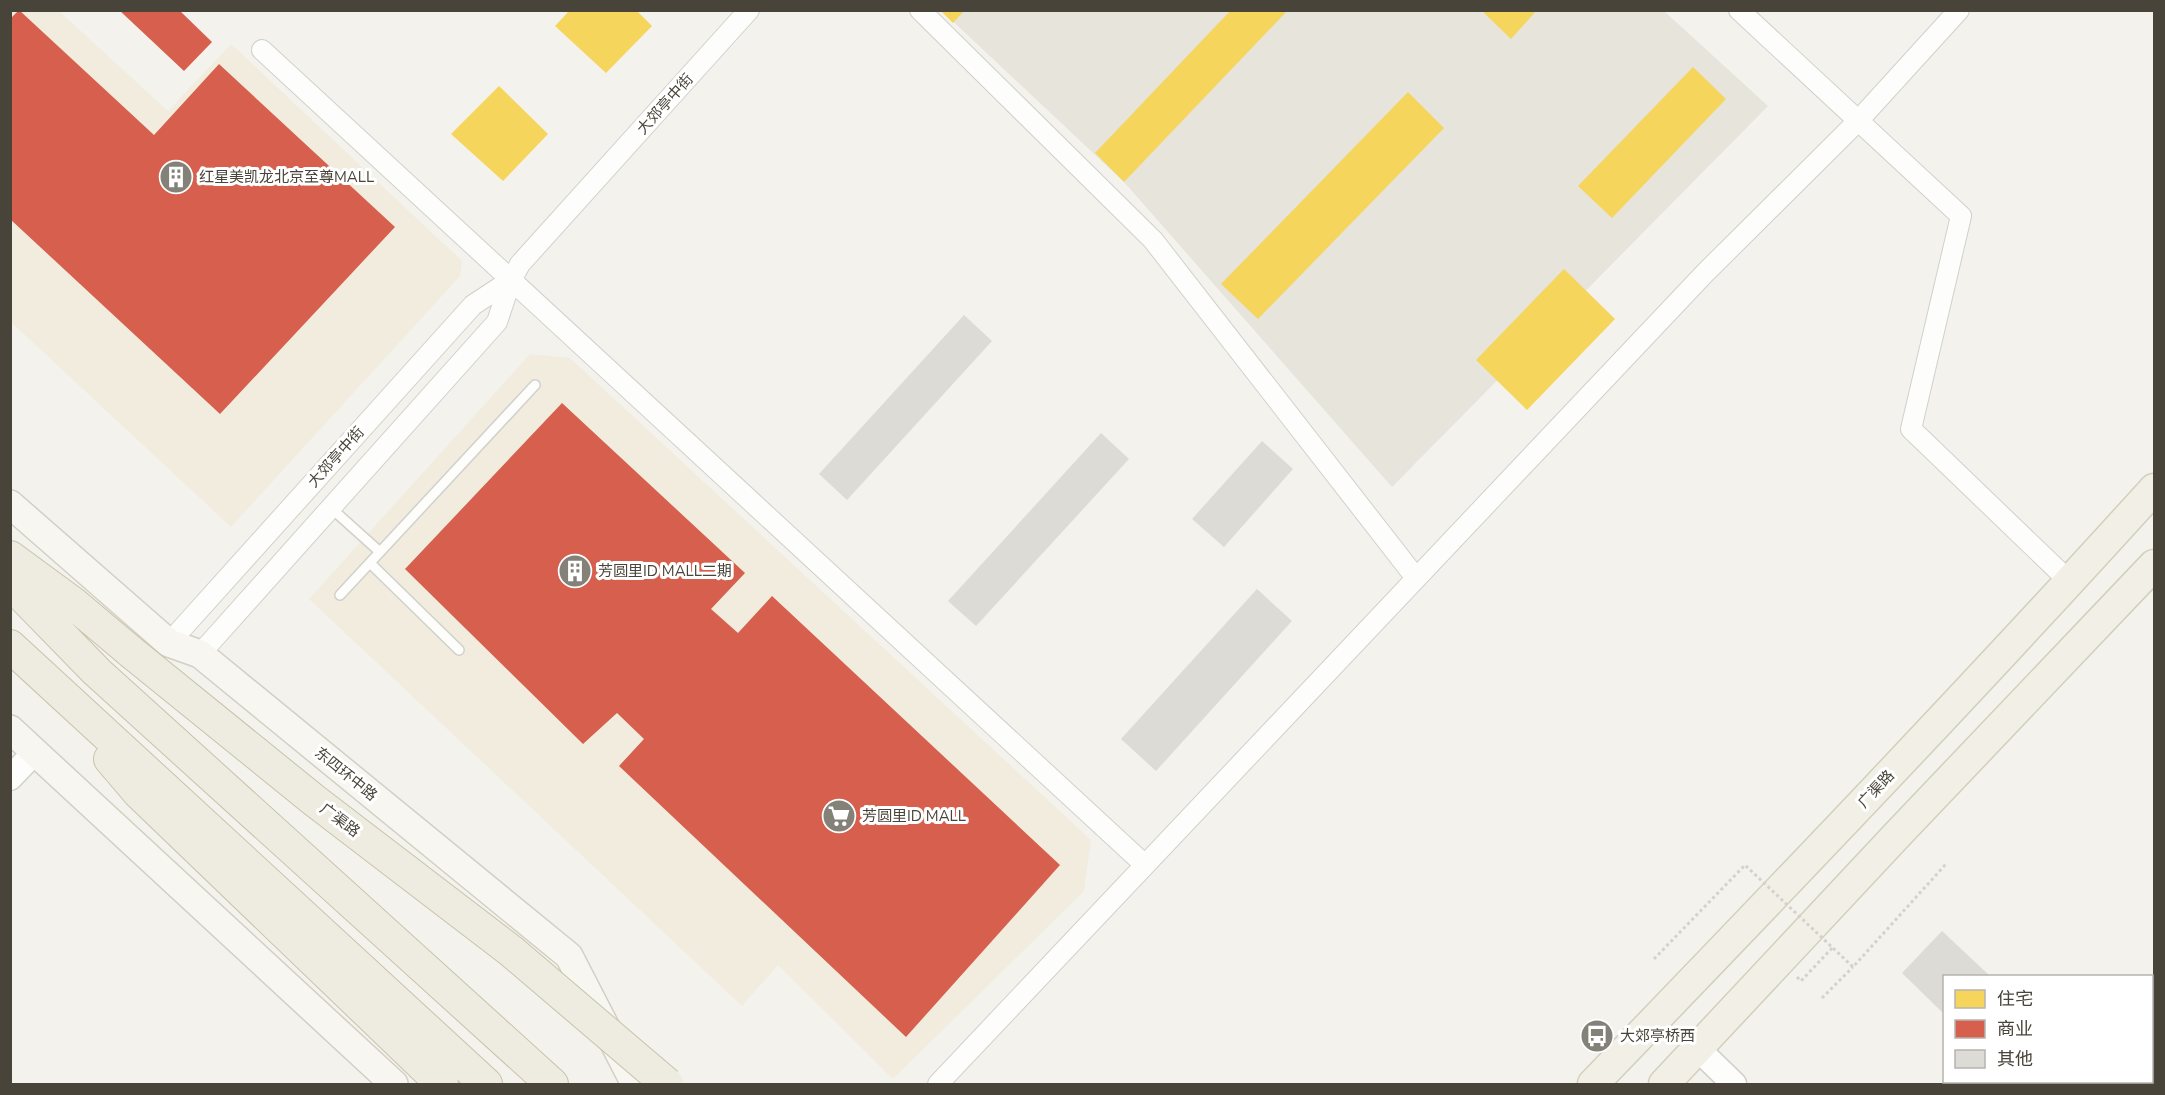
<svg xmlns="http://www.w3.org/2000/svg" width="2165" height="1095" font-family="'Nunito Sans','Noto Sans SC',sans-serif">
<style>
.residential{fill:#e6e4db}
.commercial{fill:#f1ecde}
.homes{fill:#f6d55c}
.shops{fill:#d6604d}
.building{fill:#dcdbd6}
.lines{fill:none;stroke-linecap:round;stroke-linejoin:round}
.service-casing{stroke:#d1d0cb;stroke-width:12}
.minor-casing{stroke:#d1d0cb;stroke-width:22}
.tertiary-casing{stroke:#d1d0cb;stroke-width:27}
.secondary-casing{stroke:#d2cfc4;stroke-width:30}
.primary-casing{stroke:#d4cfbc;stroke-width:33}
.trunk-casing{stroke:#c9c2aa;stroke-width:34}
.path{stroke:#d3d2cb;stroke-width:3;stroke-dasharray:3 3;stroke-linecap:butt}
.service{stroke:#fdfdfc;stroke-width:9}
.minor{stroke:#fdfdfc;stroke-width:20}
.tertiary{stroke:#fdfdfc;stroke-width:24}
.secondary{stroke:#f7f6f0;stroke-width:27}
.primary{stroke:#f1efe6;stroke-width:30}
.trunk{stroke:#eeece0;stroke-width:32}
.trunk-bridge-casing{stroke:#c9c2aa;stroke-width:34;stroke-linecap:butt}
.path-bridge{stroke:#d3d2cb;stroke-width:3;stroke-dasharray:3 3;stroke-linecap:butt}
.trunk-bridge{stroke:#eeece0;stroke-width:32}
.labels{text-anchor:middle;stroke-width:6;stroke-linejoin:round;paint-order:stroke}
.street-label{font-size:15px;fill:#494439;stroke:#fff}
.poi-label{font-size:15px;fill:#494439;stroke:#fff;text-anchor:start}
</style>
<rect width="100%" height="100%" fill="#f3f2ed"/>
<!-- residential -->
<path class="residential" d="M942,11H1664L1768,106L1392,487L1124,182Z"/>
<!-- commercial -->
<path class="commercial" d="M10,11H59L168,111L231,44L462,261L460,276L231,527L11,322Z
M530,354L570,358L1091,840L1084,891L893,1079L778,965L742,1006L309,599Z"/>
<!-- homes -->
<path class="homes" d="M570,10H636L652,26L606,73L555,26Z
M940,10H965L953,23Z
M1231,10H1288L1124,182L1095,153Z
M1481,10H1537L1511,39Z
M1693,67L1726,99L1612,218L1578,186Z
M499,86L548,134L503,181L451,134Z
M1408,92L1444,128L1258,319L1221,284Z
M1564,269L1615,319L1527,410L1476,360Z"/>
<!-- shops -->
<path class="shops" d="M19,10L154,135L219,64L395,227L220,414L10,219V19Z
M119,10H179L212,42L184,71Z
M562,403L745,573L711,609L738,633L772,596L1060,865L906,1037L619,766L644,739L617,713L583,744L405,569Z"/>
<!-- building -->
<path class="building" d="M964,315L992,341L847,500L819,474Z
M1101,433L1129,459L976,626L948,601Z
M1262,441L1293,469L1224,547L1192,519Z
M1257,589L1292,621L1156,771L1121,739Z
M1942,931L1990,976H1944V1014L1902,973Z"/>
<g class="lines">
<!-- service casing -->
<g class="service-casing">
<path id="service" d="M331,508L380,552
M370,563L459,650
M340,595L535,385"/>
</g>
<!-- minor casing -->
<g class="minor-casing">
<path id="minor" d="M920,10L1153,240L1416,578
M1739,10L1961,216L1911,429L2070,582
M262,50L1145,865
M511,280L520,264L749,10
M169,643L473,305L511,280L497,322L200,654
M938,1084L1705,273L1858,121L1959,10"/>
</g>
<!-- tertiary casing -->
<g class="tertiary-casing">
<path id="tertiary" d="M10,778L35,752
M1698,1049L1734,1084"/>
</g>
<!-- secondary casing -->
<g class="secondary-casing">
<path id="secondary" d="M10,504L169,643L200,654L569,956L635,1084
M10,729L394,1084"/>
</g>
<!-- primary casing -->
<g class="primary-casing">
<path id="primary" d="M1593,1084C1782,888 1971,691 2154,489
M1664,1084L1897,835L2154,565"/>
</g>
<!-- trunk casing -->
<g class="trunk-casing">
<path id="trunk" d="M10,557L74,604L131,652
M10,583L97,672L552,1084
M10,646L486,1084
M110,759L139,793L442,1084"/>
</g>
<!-- path -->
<path class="path" d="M1797,977L1801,981L1833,947
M1822,998L1853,967"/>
<!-- service -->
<use href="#service" class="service"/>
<!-- minor -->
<use href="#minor" class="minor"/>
<!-- tertiary -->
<use href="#tertiary" class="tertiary"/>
<!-- secondary -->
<use href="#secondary" class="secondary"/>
<!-- primary -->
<use href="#primary" class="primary"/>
<!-- trunk -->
<use href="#trunk" class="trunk"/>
<!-- trunk-bridge casing -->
<g class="trunk-bridge-casing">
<path id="trunk-bridge" d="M131,652L315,801L511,951L667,1084"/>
</g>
<!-- path-bridge -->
<path class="path-bridge" d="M1654,959L1745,865L1853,967L1946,864"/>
<!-- trunk-bridge -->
<use href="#trunk-bridge" class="trunk-bridge"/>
</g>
<!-- icons -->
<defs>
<g id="building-disc" transform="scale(1.725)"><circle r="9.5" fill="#848178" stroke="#fff"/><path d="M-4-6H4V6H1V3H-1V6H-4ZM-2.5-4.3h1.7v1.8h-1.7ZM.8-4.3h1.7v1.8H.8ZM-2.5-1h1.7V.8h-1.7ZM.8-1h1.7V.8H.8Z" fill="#fff"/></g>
<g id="supermarket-disc" transform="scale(1.725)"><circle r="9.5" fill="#848178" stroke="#fff"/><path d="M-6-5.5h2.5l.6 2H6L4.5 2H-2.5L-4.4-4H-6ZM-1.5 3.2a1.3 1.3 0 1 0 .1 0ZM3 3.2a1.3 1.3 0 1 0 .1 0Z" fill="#fff"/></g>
<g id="bus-disc" transform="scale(1.725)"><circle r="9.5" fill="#848178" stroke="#fff"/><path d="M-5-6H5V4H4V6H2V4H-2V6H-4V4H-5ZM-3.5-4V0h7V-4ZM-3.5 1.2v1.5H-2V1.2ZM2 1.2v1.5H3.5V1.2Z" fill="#fff"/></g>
</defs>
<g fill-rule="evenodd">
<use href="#building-disc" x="176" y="177"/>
<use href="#building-disc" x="575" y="571"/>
<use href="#supermarket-disc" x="839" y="816"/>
<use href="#bus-disc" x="1597" y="1036"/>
</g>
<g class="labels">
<!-- street labels -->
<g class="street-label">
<text transform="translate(665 104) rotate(-48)" y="5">大郊亭中街</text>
<text transform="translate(336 457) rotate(-48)" y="5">大郊亭中街</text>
<text transform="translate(346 774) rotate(39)" y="5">东四环中路</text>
<text transform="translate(1876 789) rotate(-47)" y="5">广渠路</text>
<text transform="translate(340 820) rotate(37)" y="5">广渠路</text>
</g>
<!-- poi labels -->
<g class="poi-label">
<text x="199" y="182">红星美凯龙北京至尊MALL</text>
<text x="598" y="576">芳圆里ID MALL二期</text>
<text x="862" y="821">芳圆里ID MALL</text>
<text x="1620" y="1041">大郊亭桥西</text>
</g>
</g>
<!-- border -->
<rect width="2165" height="1095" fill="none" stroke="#494439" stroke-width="24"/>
<!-- legend -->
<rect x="1943" y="975" width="210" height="108" fill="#ffffff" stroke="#b6b4b0" stroke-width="1.5"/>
<rect x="1955" y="990" width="30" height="18" fill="#f6d55c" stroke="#b6b4b0" stroke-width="1.5"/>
<text x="1997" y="1005" font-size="18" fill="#494439">住宅</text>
<rect x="1955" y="1020" width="30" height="18" fill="#d6604d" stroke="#b6b4b0" stroke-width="1.5"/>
<text x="1997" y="1035" font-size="18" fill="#494439">商业</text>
<rect x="1955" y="1050" width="30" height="18" fill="#dcdbd6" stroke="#b6b4b0" stroke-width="1.5"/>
<text x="1997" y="1065" font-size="18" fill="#494439">其他</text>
</svg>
